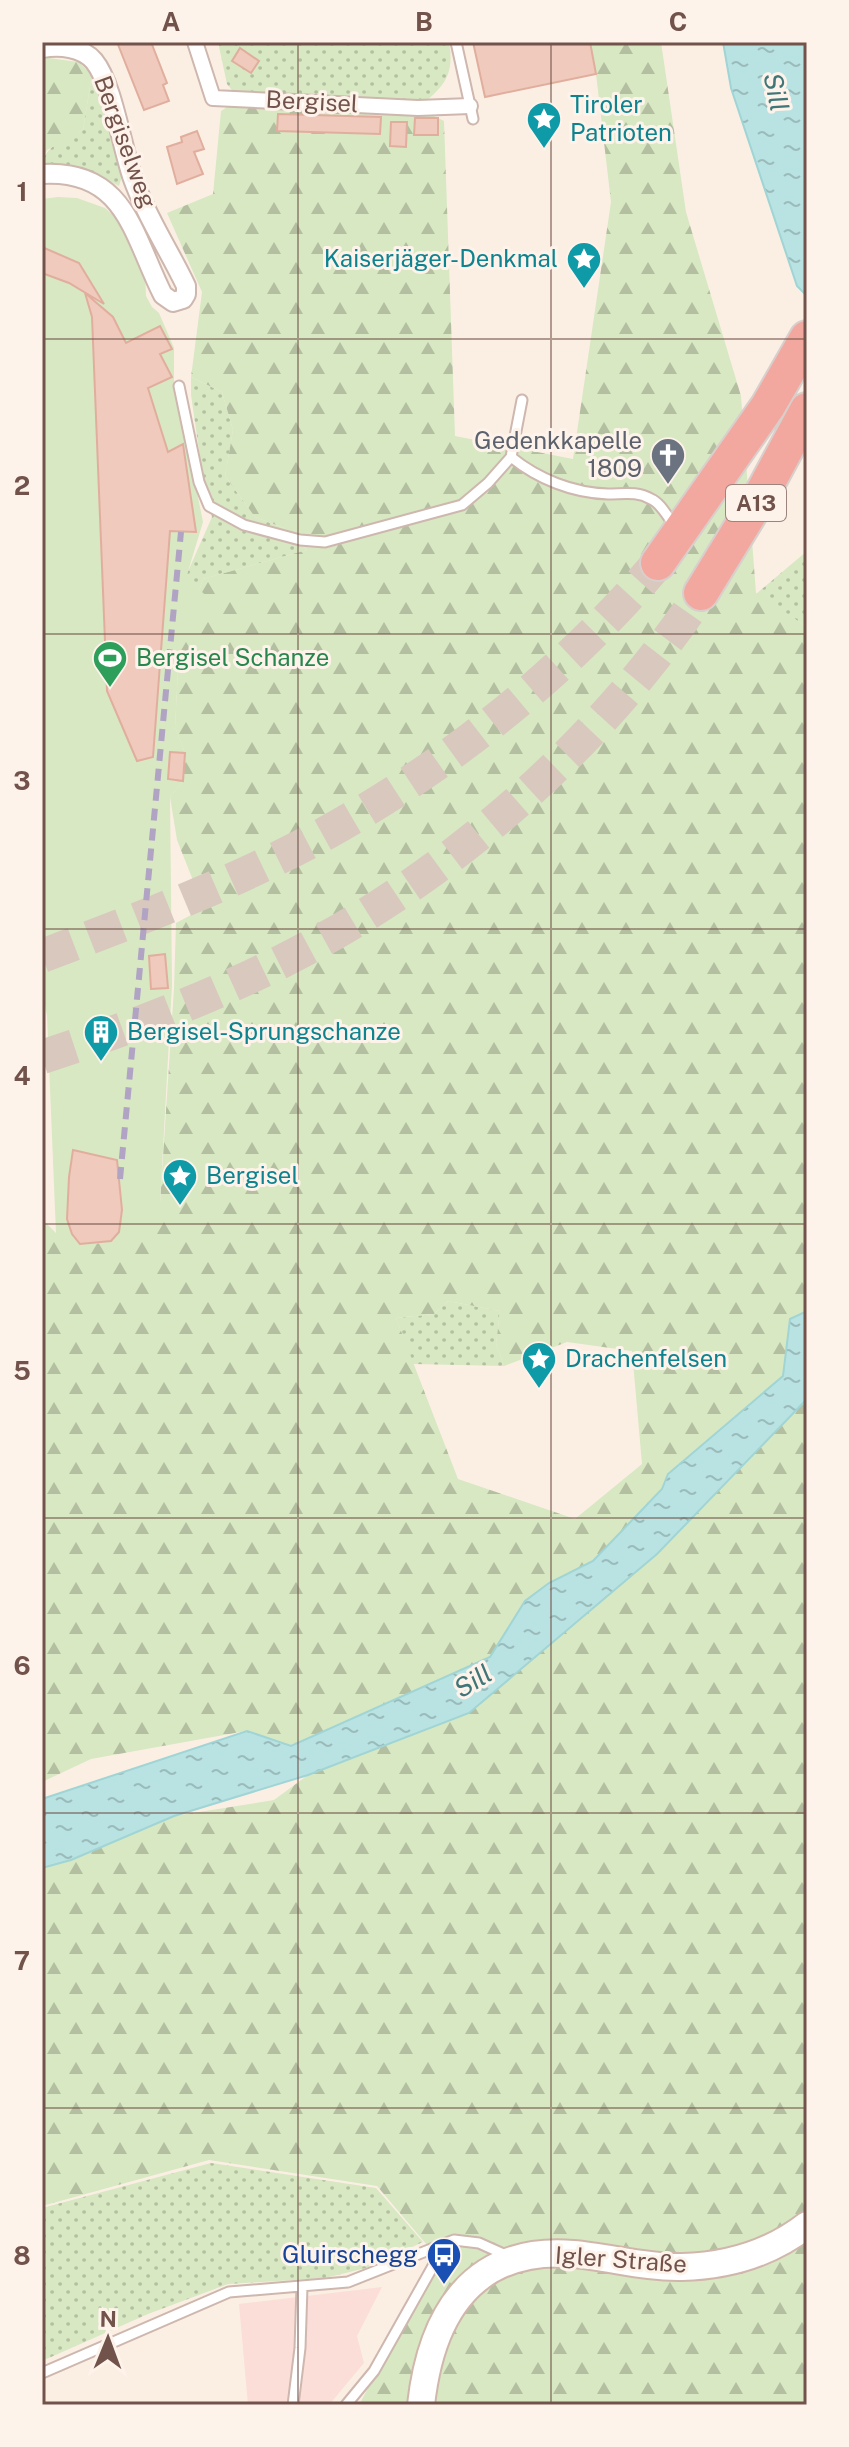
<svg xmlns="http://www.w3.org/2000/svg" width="849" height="2447" font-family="'Public Sans',sans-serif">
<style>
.commercial{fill:#fbded8}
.grass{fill:url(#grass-dots)}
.forest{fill:url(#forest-firs);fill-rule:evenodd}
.pitch{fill:#d7e8c3}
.water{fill:url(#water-ripples);stroke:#a0d4d5;stroke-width:2}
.building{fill:#efcabd;stroke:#e1ae9e;stroke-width:2}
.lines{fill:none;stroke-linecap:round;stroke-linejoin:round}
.motorway-tunnel{stroke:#d9c8be;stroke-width:34;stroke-dasharray:34 17;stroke-linecap:butt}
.service-casing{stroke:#ceb7ae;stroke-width:13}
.pedestrian-casing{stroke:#ceb7ae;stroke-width:18}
.minor-casing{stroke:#ceb7ae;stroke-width:22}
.secondary-casing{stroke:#d1b7ab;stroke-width:30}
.motorway-casing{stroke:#d8cfcd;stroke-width:38}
.service{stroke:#fff;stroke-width:9}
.pedestrian{stroke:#fff;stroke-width:14}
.minor{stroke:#fff;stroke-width:18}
.secondary{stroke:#fff;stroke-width:26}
.motorway{stroke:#f2a89e;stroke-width:34}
.rail{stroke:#b0a3c4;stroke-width:6;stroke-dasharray:12 8;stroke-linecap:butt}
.grid{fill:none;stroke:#72534b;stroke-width:2;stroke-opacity:0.55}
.labels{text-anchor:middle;stroke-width:6;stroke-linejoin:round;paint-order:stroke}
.shield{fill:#fef3ea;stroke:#9c837b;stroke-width:2}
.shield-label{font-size:22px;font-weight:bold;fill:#72534b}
.street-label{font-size:24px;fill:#72534b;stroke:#fef3ea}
.culture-label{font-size:24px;fill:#0d838f;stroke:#fef3ea;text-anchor:start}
.worship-label{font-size:24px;fill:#5b616d;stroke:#fef3ea;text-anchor:end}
.leisure-label{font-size:24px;fill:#27864d;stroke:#fef3ea;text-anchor:start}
.transit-label{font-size:24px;fill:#164399;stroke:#fef3ea;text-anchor:end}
.water-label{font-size:26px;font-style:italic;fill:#407677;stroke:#fef3ea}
.neatline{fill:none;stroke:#72534b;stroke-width:3}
.grid-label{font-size:26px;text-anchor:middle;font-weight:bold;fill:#72534b}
</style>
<defs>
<pattern id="grass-dots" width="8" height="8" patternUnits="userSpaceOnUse" patternTransform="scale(2)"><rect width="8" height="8" fill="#d7e8c3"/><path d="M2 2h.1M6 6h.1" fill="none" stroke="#b3bfa0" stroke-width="1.8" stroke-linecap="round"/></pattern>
<pattern id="forest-firs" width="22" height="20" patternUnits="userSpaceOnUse" patternTransform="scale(2)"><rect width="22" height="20" fill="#d7e8c3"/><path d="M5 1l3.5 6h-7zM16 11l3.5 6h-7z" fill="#b3bfa0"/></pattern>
<pattern id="water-ripples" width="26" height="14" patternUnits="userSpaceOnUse" patternTransform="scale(2)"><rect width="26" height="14" fill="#b9e3e3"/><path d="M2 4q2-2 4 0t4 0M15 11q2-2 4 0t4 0" fill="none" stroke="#9bbbba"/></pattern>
</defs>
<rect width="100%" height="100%" fill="#fbefe4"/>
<!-- commercial -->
<path class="commercial" d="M382,2287L357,2336L364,2363L329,2405H248L239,2304Z"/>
<!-- grass -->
<path class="grass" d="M218,42H449C455,77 443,87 418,108L239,99L227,84Z
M92,74L100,95L122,176L119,186C91,172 74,165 42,168C42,146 66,139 83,130Z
M191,377L222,392L233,430L225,476L255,517L284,528L307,550L203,579L179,651L185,578L212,517L203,478L191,395Z
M807,551V627L756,594Z
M448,1301L500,1311L496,1344L504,1366L413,1364L396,1318L434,1314Z
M211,2163L376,2188L423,2242L366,2268L325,2278L228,2284L148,2314L42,2361V2208Z"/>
<!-- forest -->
<path class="forest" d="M590,42H661L686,212L741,396L756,593L807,627V1311L790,1319L783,1376L668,1474L662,1489L593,1561L549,1583L525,1601L490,1657L291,1746L246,1731L91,1759L42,1782V1219L56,1233L160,1203L174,988L176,923L204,908L177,840L170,797L183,781L185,753L175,727L179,651L203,579L307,550L284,528L255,517L225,476L233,430L222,392L191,377L202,292L167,213L213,194L221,111L239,99L418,108L444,121L455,436L573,459L611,202L596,74ZM448,1301L500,1311L496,1344L504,1366L567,1342L632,1351L642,1464L575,1519L458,1479L396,1318L434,1314Z
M42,57L78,62L92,74L83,130L47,150L42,162Z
M807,1399V2405H359L438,2258L377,2186L209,2160L42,2206V1868L71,1860L174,1816L274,1800L308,1775L469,1713L657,1554Z"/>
<!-- pitch -->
<path class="pitch" d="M58,197L77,198L105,208L119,221L134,245L145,274L146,296L152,307L159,313L174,348V381L203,522L186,578L210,599L179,651L175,727L185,753L183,781L170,797L172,985L160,1203L125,1242L74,1245L56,1233L47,1016L42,990V199Z"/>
<!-- water -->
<path class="water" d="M723,42H805L807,56V296L797,286L731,88Z
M807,1311V1399L657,1554L469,1713L308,1775L174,1816L71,1860L42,1868V1799L247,1731L291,1746L490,1657L525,1601L549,1583L593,1561L662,1489L668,1474L783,1376L790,1319Z"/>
<!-- building -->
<path class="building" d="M117,42H151L167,83L163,85L169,101L144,110Z
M473,42H590L596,74L485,97Z
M240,48L259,61L251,73L232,61Z
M278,114L381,117L380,134L277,131Z
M415,118H438V135H414Z
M391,122H407L406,147L390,146Z
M197,131L204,149L194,152L203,174L177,184L167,147L182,142L181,137Z
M42,247L79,263L104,304L69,283L42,273Z
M85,293L113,317L126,343L160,326L172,349L160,354L172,377L148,388L168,452L183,444L196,532L170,531L153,757L137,761L107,691L92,317Z
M170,752L185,753L183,781L168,779Z
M165,954L168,988L151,989L149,956Z
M73,1150L117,1160L122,1210L119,1232L111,1241L80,1244L72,1234L67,1219L69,1177Z"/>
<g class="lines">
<!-- motorway-tunnel -->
<path class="motorway-tunnel" d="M42,956C138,919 236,883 326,833C452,763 564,673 658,563
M42,1057C149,1022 255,981 352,923C489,841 613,725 701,593"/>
<!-- service casing -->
<g class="service-casing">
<path id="service" d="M456,42L473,119
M179,386L199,482L209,506L244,525L300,540L325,542L462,505L488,483L511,457
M522,400L511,457C538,479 573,493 608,494C624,494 637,491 651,499C661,503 668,518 675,526
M42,2373L229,2292L348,2282L454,2240L479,2243L510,2257
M293,2405L300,2348L302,2287
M346,2405L374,2371L446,2243"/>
</g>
<!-- pedestrian casing -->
<g class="pedestrian-casing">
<path id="pedestrian" d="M195,42L213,98L418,108L470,106"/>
</g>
<!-- minor casing -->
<g class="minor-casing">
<path id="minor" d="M42,48C60,45 82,47 94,61C113,84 122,149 133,179C146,216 169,250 186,286V294L183,299L173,302L163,295C133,236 126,169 42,174"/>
</g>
<!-- secondary casing -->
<g class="secondary-casing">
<path id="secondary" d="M421,2405C431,2315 472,2246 573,2254C609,2257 646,2268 682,2267C727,2266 771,2253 807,2225"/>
</g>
<!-- motorway casing -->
<g class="motorway-casing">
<path id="motorway" d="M658,563L768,406L807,338
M701,593L764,490L807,410"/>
</g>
<!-- service -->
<use href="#service" class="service"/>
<!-- pedestrian -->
<use href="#pedestrian" class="pedestrian"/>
<!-- minor -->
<use href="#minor" class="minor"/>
<!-- secondary -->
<use href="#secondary" class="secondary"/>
<!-- motorway -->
<use href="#motorway" class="motorway"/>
<!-- rail -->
<path class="rail" d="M120,1179L181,532"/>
</g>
<!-- grid -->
<path class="grid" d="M298,42V2405M551,42V2405M42,339H807M42,634H807M42,929H807M42,1224H807M42,1518H807M42,1813H807M42,2108H807"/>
<!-- icons -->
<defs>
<g id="sight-pin" transform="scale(1.8)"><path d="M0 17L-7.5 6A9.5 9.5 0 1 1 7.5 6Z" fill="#0f9aa8" stroke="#fef3ea"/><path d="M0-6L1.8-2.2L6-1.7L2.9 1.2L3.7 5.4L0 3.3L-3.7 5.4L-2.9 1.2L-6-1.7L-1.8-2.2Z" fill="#fff"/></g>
<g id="church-pin" transform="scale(1.8)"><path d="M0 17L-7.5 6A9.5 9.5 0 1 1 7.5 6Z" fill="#6b7280" stroke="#fef3ea"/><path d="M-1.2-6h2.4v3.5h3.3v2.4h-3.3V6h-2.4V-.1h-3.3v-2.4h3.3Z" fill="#fff"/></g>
<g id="stadium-pin" transform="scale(1.8)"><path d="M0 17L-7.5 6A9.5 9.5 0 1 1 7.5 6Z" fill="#2e9e5b" stroke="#fef3ea"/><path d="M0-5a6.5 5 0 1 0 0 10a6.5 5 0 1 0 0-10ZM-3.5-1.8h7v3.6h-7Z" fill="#fff"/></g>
<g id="building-pin" transform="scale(1.8)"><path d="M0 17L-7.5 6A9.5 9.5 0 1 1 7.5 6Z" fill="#0f9aa8" stroke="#fef3ea"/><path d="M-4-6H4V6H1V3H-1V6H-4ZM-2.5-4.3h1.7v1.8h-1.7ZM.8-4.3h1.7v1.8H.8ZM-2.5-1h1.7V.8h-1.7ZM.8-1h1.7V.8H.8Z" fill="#fff"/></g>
<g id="bus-pin" transform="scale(1.8)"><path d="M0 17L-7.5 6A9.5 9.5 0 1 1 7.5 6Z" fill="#1a4fb4" stroke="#fef3ea"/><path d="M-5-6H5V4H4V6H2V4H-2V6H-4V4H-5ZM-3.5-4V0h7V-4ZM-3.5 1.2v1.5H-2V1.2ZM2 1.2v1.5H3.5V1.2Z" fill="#fff"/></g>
</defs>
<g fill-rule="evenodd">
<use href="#sight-pin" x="544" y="119"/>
<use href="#sight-pin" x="584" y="259"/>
<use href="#church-pin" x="668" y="455"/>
<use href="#stadium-pin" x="110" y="658"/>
<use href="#building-pin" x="101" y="1032"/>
<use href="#sight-pin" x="180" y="1176"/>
<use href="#sight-pin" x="539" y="1359"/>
<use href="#bus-pin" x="444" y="2255"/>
</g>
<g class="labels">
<!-- shield labels -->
<rect class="shield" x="726" y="485" width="60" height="36" rx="6"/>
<g class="shield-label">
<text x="756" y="511">A13</text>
</g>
<!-- street labels -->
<g class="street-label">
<text transform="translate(312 102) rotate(3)" y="8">Bergisel</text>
<text transform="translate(125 142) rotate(70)" y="8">Bergiselweg</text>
<text transform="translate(621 2260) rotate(4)" y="8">Igler Straße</text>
</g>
<!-- culture labels -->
<g class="culture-label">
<text x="570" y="113">Tiroler<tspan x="570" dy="28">Patrioten</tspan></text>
<text x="558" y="267" text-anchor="end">Kaiserjäger-Denkmal</text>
<text x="127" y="1040">Bergisel-Sprungschanze</text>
<text x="206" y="1184">Bergisel</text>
<text x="565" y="1367">Drachenfelsen</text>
</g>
<!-- worship labels -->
<g class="worship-label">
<text x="642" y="449">Gedenkkapelle<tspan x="642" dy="28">1809</tspan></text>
</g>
<!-- leisure labels -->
<g class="leisure-label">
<text x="136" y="666">Bergisel Schanze</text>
</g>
<!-- transit labels -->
<g class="transit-label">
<text x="418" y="2263">Gluirschegg</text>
</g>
<!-- water labels -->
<g class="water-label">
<text transform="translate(776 92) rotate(78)" y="9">Sill</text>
<text transform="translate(473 1681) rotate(-31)" y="9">Sill</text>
</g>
</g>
<!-- border -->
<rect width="849" height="2447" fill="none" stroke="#fef3ea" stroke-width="88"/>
<!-- north arrow -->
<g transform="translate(108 2339) rotate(1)" stroke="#fef3ea" stroke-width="6" paint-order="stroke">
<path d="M0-6L14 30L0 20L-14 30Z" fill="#72534b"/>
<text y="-12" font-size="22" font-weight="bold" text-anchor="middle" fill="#72534b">N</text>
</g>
<rect x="44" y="44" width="761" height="2359" class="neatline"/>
<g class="grid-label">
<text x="171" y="31">A</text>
<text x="424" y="31">B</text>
<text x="678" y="31">C</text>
<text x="22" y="201">1</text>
<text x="22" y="495">2</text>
<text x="22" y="790">3</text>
<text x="22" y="1085">4</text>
<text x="22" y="1380">5</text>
<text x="22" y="1675">6</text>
<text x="22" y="1970">7</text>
<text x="22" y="2265">8</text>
</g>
</svg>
